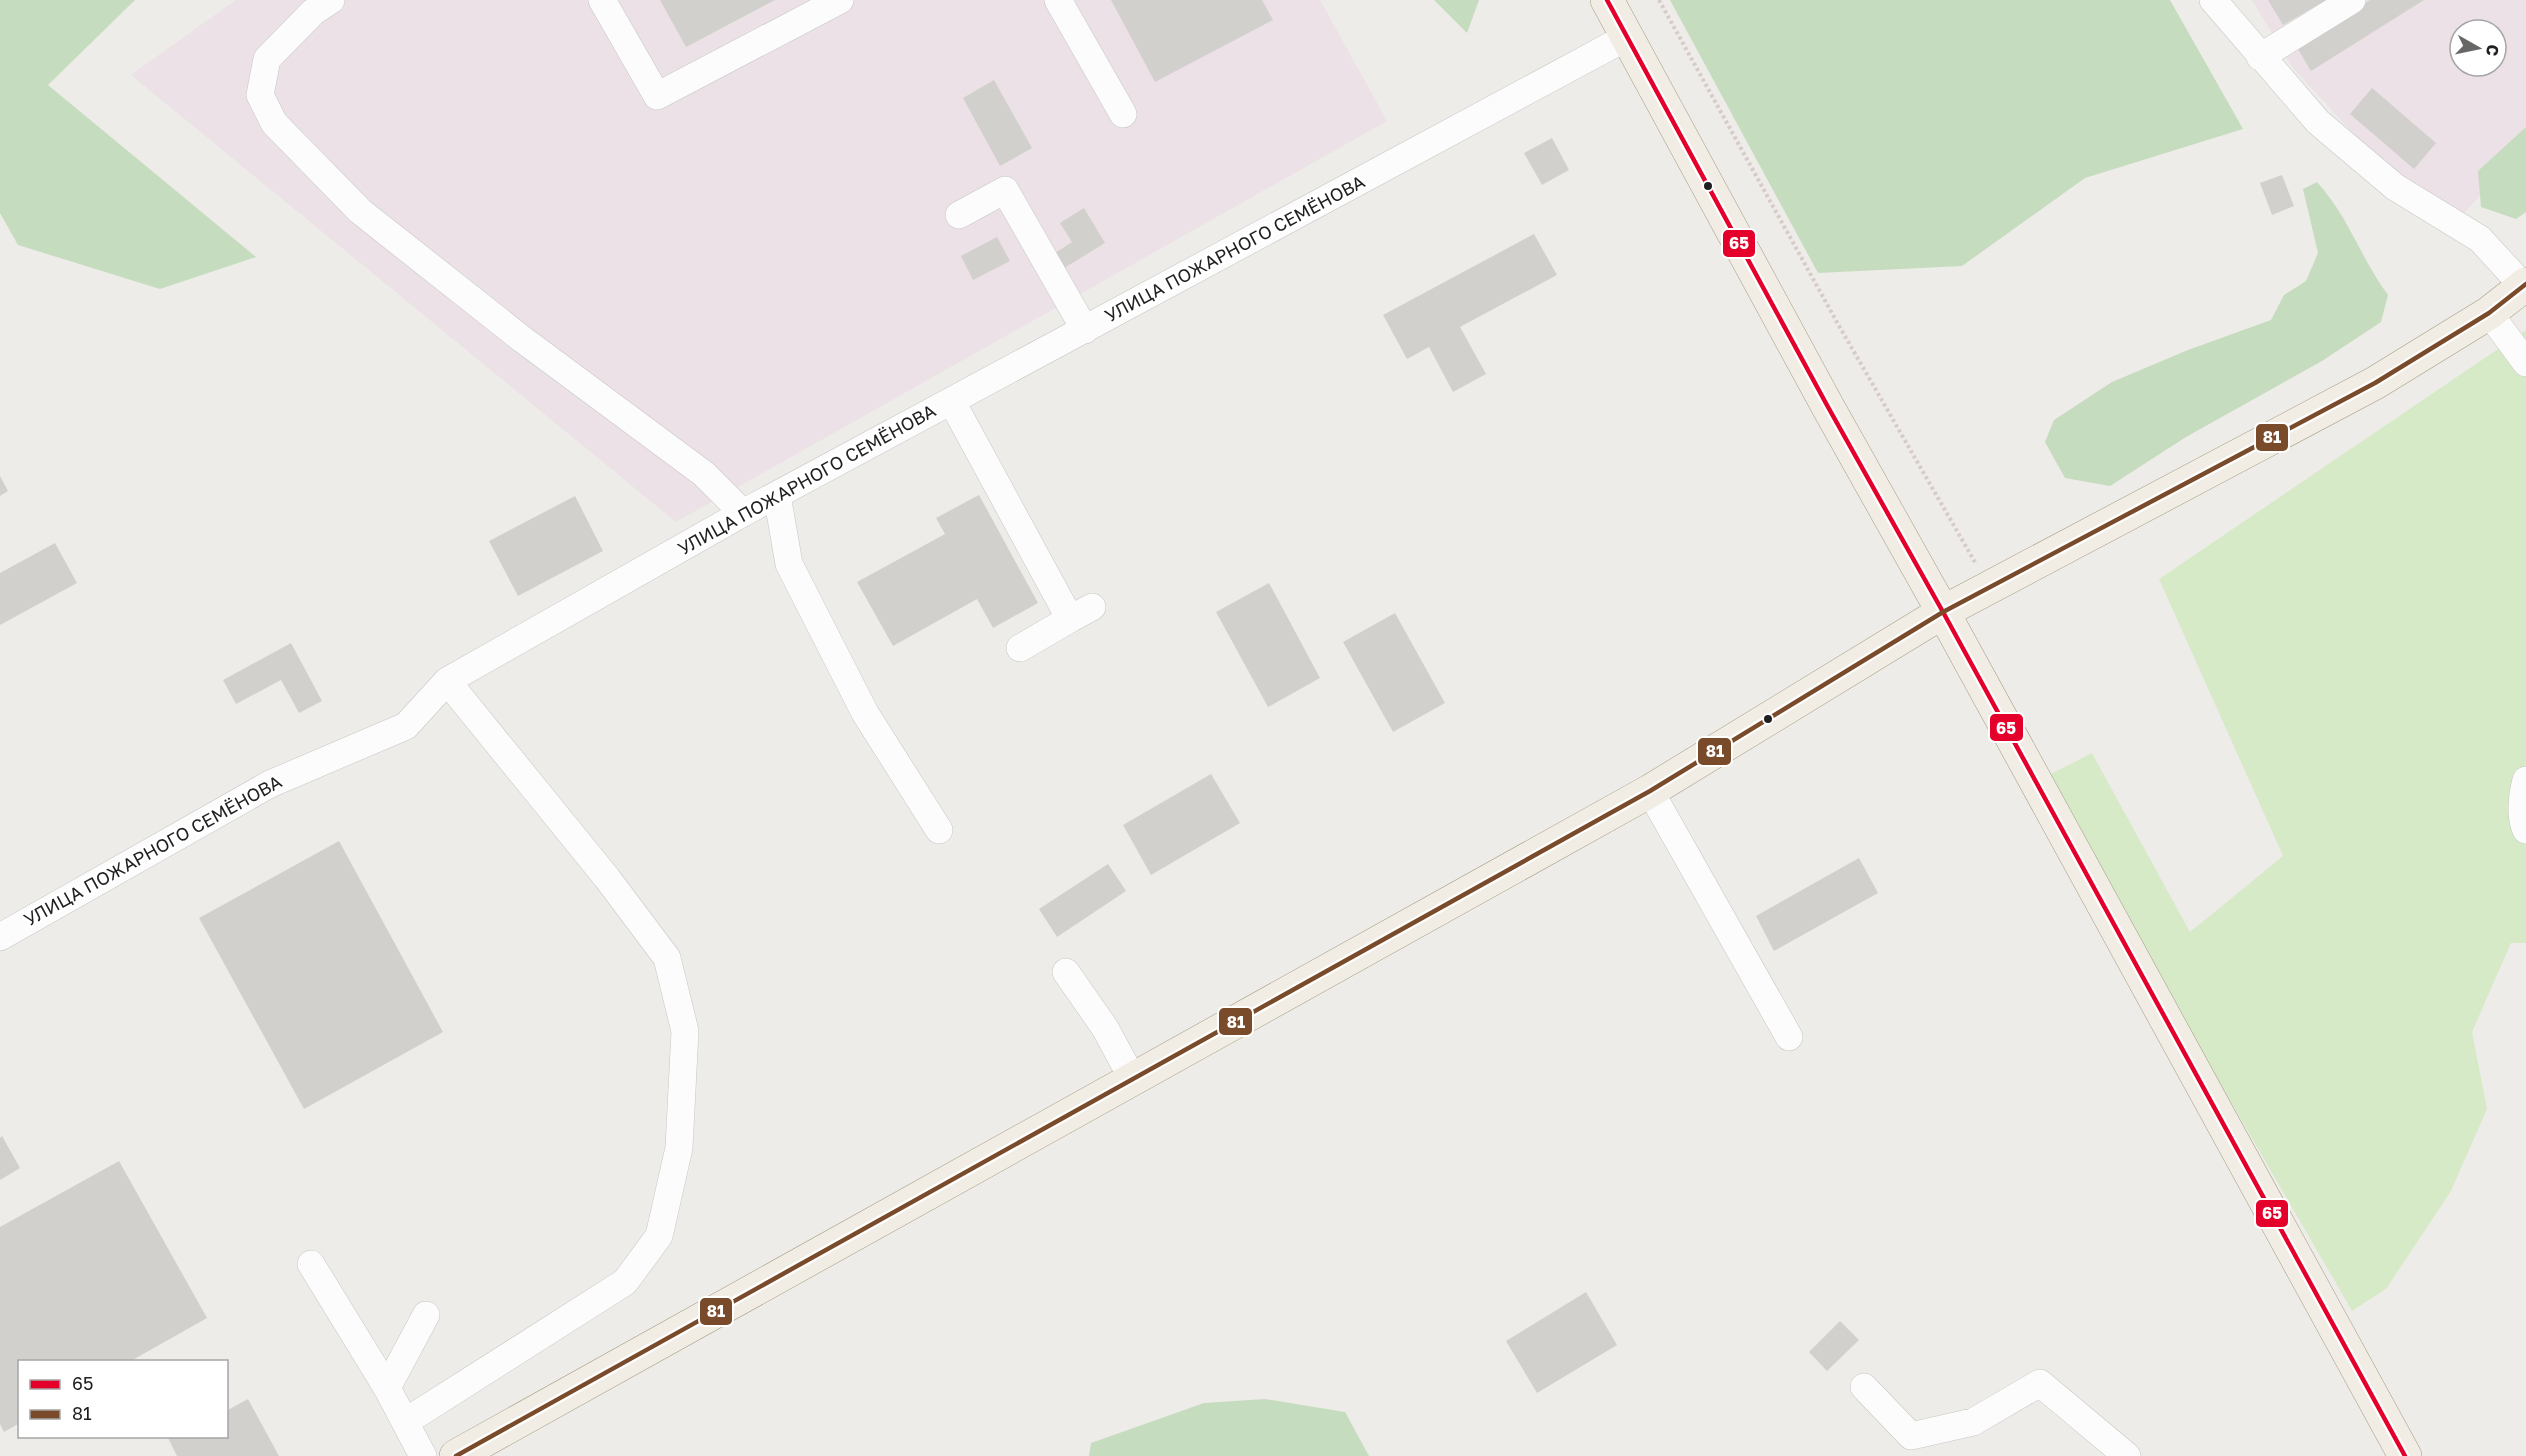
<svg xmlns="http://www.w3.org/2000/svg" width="2526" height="1456" font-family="'Golos Text',sans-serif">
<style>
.industrial{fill:#ebe1e6;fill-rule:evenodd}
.grass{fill:#d7eac8}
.forest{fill:#c6dcbe}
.building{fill:#d2d0cd}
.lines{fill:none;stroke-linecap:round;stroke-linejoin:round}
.minor-casing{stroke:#c6c6c4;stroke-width:28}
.major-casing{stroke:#a49c84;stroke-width:34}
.path{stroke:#d7cbc8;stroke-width:4;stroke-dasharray:3 3;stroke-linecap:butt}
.minor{stroke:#fcfcfc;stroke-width:27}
.major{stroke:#f1ede5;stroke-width:33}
.bus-1-casing{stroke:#fff;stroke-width:9}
.bus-2-casing{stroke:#fff;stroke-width:9}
.bus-1{stroke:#e4002b;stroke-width:4.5}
.bus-2{stroke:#7a4b2a;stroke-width:4.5}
.bus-dot{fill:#1f1f1f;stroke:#fff;stroke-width:2}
.labels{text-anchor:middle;stroke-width:6;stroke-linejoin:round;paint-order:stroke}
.street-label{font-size:18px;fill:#1f1f1f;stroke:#fff}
.line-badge{stroke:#fff;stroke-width:2}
.badge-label{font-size:16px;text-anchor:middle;font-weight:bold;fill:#fff}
</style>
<rect width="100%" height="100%" fill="#eeece8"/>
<!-- industrial -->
<path class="industrial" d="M236,0H1320L1387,121L676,522L131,75Z
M2252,0H2526V145L2457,221L2377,159L2293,68ZM2460,30H2496V66H2460Z"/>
<!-- grass -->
<path class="grass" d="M2526,330V943H2511L2472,1032L2487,1109L2451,1191L2386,1289L2352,1311L2043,778L2092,753L2190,932L2283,856L2159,579Z"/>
<!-- forest -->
<path class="forest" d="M0,0H135L48,85L256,257L160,289L18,245L0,213Z
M1434,0H1479L1467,33Z
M1670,0H2170L2243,129L2085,178L1962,266L1818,273Z
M2526,127V212L2516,219L2481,207L2478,171Z
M2317,182C2349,217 2361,259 2388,295L2381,322L2322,361L2186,437L2110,486L2065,478L2045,442L2054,420L2112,382L2188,350L2271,320L2284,295L2306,281L2318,253L2303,189Z
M1265,1399L1345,1412L1369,1456H1089L1091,1443L1204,1403Z"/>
<!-- building -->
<path class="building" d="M660,0H775L686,47Z
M1111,0H1262L1273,20L1155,82Z
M2268,0H2326L2283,25Z
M2370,0H2424L2311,71L2296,46Z
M994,80L1032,148L1000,166L963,98Z
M2372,88L2436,143L2414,169L2350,114Z
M1552,138L1569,170L1542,185L1524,153Z
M2282,175L2294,206L2272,215L2260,183Z
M1084,208L1105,243L1064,268L1055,253L1072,242L1060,223Z
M1534,234L1557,275L1460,327L1486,374L1453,392L1429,347L1407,359L1383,315Z
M997,237L1010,261L973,280L961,256Z
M0,476L8,491L0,496Z
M979,495L1038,603L993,628L977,599L893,646L857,582L945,534L936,518Z
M575,496L603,551L518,596L489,541Z
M55,543L77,583L0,625V573Z
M1269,583L1320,678L1268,707L1216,612Z
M1395,613L1445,703L1393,732L1343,642Z
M291,643L322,701L299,713L281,680L236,704L223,680Z
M1211,774L1240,823L1151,875L1123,825Z
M339,841L443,1032L304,1109L199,918Z
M1859,858L1878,893L1774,951L1756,916Z
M1108,864L1126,891L1057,937L1039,909Z
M2,1136L20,1168L0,1180V1138Z
M119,1161L207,1318L129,1362H20V1423L4,1432L0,1424V1227Z
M1586,1292L1617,1345L1537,1393L1506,1341Z
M1840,1321L1859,1340L1827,1371L1809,1352Z
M248,1399L279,1456H177L167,1436H226V1411Z"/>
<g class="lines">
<!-- minor casing -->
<g class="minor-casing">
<path id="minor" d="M331,0L313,12L267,59L260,95L274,123L360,211L522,339L704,474L743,513
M602,0L657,96L840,0
M1058,0L1123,114
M2213,0L2318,122L2395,187L2480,239L2523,286
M2260,57L2352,0
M959,215L1005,190L1085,330
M2489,313L2526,363
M952,402L1070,619L1092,607
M777,495L789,564L865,713L939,830
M1020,648L1070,619
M2526,780C2522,796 2519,815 2526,830
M1650,791L1789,1037
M0,937L270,784L406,726L447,681L743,513L1627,37
M1066,972L1105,1028L1132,1078
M311,1264L387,1388L423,1456
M1864,1387L1911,1436L1973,1422L2040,1383L2127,1456
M387,1388L426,1315
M405,1422L625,1282L659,1236L679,1148L685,1031L667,958L607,878L447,681"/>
</g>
<!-- major casing -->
<g class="major-casing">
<path id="major" d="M1607,0L1828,407L1943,612L2405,1456
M456,1456L1650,791L1943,612L2375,383L2489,313L2526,284"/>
</g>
<!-- path -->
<path class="path" d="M1659,0L1838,324L1976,564"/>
<!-- minor -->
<use href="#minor" class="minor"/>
<!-- major -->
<use href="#major" class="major"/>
<!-- bus-1 casing -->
<g class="bus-1-casing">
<path id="bus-1" d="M1607,0L1828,407L1943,612L2405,1456"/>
</g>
<!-- bus-2 casing -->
<g class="bus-2-casing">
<path id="bus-2" d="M456,1456L1650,791L1943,612L2375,383L2489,313L2526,284"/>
</g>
<!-- bus-1 -->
<use href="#bus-1" class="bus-1"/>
<!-- bus-2 -->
<use href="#bus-2" class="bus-2"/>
</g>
<!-- markers -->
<g class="bus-dot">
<circle cx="1708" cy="186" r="5"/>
<circle cx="1768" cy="719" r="5"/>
</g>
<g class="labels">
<!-- street labels -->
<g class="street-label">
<text transform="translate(1235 249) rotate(-28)" y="6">УЛИЦА ПОЖАРНОГО СЕМЁНОВА</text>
<text transform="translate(807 480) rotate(-29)" y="6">УЛИЦА ПОЖАРНОГО СЕМЁНОВА</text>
<text transform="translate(153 851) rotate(-29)" y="6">УЛИЦА ПОЖАРНОГО СЕМЁНОВА</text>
</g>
</g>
<g class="line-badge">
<rect x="1722" y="229" width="34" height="29" rx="6" fill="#e4002b"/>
<rect x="2255" y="423" width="34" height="29" rx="6" fill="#7a4b2a"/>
<rect x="1989" y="713" width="35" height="29" rx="6" fill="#e4002b"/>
<rect x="1697" y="737" width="35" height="29" rx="6" fill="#7a4b2a"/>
<rect x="1218" y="1007" width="35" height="29" rx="6" fill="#7a4b2a"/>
<rect x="2255" y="1199" width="34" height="29" rx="6" fill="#e4002b"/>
<rect x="699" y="1297" width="34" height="29" rx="6" fill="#7a4b2a"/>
</g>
<g class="badge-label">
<text x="1739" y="249">65</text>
<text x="2272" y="443">81</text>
<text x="2006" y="734">65</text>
<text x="1715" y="757">81</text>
<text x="1236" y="1028">81</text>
<text x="2272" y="1219">65</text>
<text x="716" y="1317">81</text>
</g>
<!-- legend -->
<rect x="18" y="1360" width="210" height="78" fill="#ffffff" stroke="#a5a5a5" stroke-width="1.5"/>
<rect x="30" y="1380" width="30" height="9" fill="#e4002b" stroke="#a5a5a5" stroke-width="1.5"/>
<text x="72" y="1390" font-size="18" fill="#1f1f1f">65</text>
<rect x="30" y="1410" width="30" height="9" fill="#7a4b2a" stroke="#a5a5a5" stroke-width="1.5"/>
<text x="72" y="1420" font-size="18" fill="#1f1f1f">81</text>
<!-- north arrow -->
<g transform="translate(2478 48) rotate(99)"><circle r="28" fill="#ffffff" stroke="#a5a5a5" stroke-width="1.5"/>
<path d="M0-4.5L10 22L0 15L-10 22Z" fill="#676765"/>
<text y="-9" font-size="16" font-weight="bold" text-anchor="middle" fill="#1f1f1f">С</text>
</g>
</svg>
